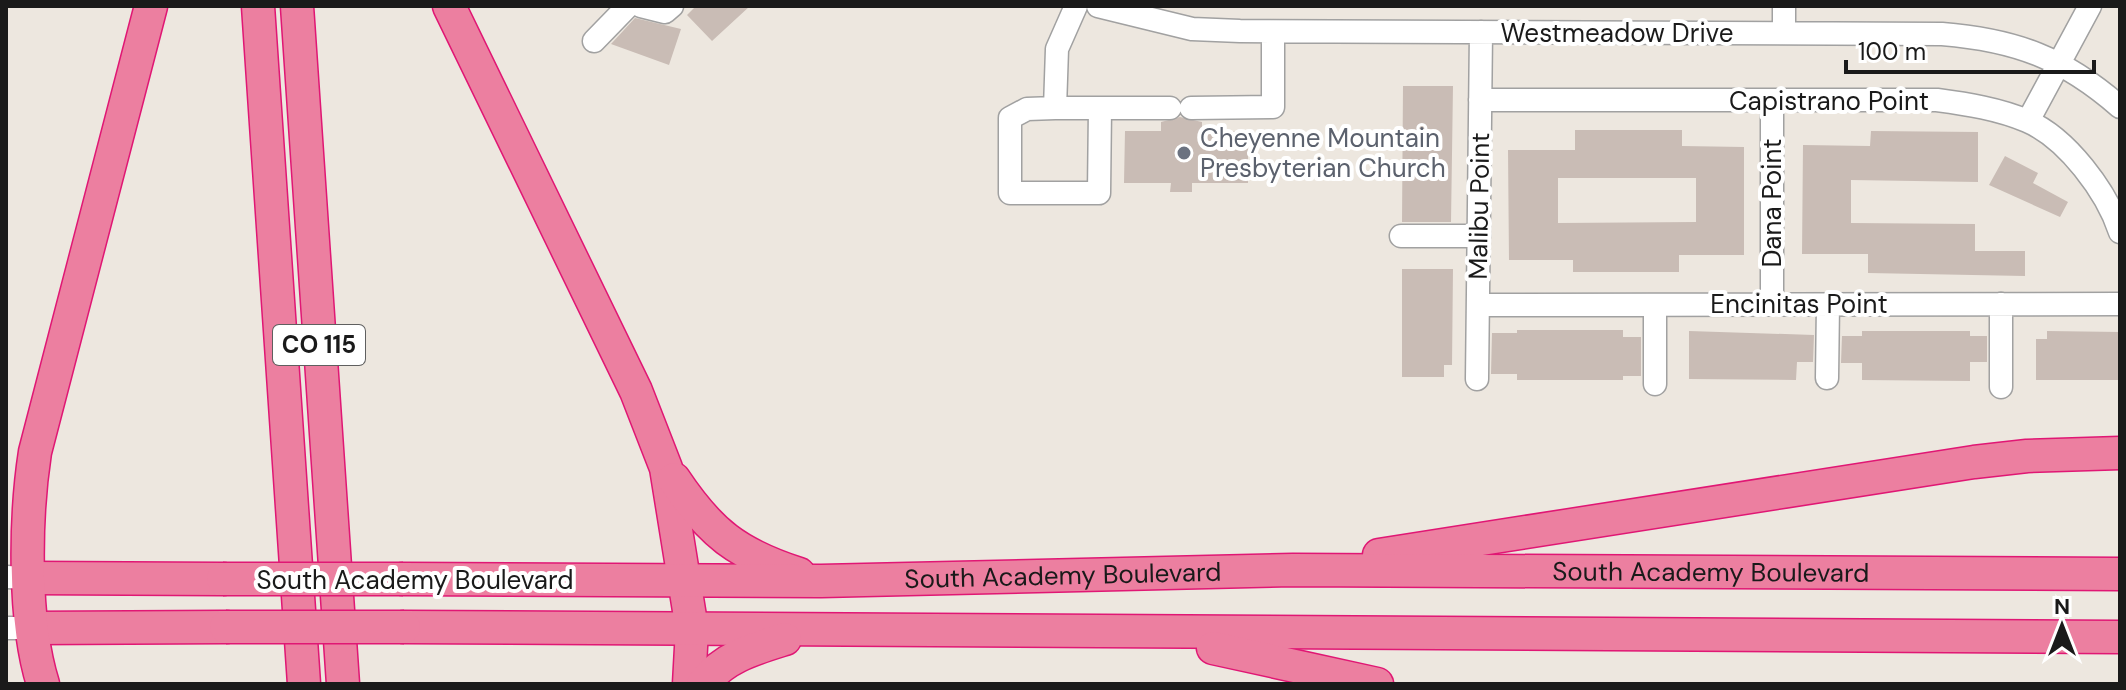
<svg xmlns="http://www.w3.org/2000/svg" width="2126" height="690" font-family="'DM Sans',sans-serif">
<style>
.building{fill:#c9bcb5;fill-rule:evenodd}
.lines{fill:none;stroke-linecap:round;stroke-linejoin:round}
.minor-casing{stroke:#a1a1a1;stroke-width:25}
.highway-casing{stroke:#e01774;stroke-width:35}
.minor{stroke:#fff;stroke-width:22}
.highway{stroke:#ec7fa0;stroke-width:32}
.highway-bridge-casing{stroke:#e01774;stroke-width:35;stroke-linecap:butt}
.highway-bridge{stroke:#ec7fa0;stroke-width:32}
.worship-dot{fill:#6b7280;stroke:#fff;stroke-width:3}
.labels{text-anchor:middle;stroke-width:8;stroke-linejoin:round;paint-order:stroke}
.shield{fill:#fff;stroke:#5f5f5f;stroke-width:2}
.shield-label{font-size:24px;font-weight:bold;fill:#1a1a1a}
.street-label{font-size:26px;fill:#1a1a1a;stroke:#fff}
.worship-label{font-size:26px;fill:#5b616d;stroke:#fff;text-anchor:start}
</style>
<rect width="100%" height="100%" fill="#ede7df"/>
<!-- building -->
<path class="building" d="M696,6H750L712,41L687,15Z
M635,18L681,29L669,65L611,44Z
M1403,86H1453L1451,222H1402Z
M1180,117L1202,122V131H1248V183H1192V192H1170L1171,183H1124L1125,131H1161V122Z
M1575,130H1682V146L1744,147V255H1679V272H1573V260H1509L1508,150H1575ZM1558,178H1696V222L1558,223Z
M1871,131L1978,132V182L1851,180V223L1975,224V251H2025V276L1868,273V254H1802L1803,145L1870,146Z
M2005,156L2038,173L2033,183L2068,202L2060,217L1989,185Z
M1402,269H1453L1452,365H1444V377H1402Z
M1517,330H1623V337H1641V376H1623V380H1517V374H1491L1492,333H1517Z
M1689,331L1814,335L1813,362H1797L1796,380L1689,379Z
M1862,331H1970V336H1987V362H1970V381L1862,380V363H1841L1842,336H1862Z
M2047,331L2120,332V380H2036V339H2047Z"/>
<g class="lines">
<!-- minor casing -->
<g class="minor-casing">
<path id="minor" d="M641,6L665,12L672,6
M1076,6L1057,49L1055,108H1170
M1098,6L1192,29L1240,31L1942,34C2016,40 2064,58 2120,107
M1784,6V33
M594,41L628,6
M1480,100H1937C1967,104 1999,109 2027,121C2067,138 2107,192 2120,232
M1055,108L1027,109L1010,118V193H1099L1100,108
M1191,108L1273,107V32
M2028,121L2090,6
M1401,236H1479
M1772,304V102
M2001,304V387
M1478,305L2120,304
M1655,305V384
M1827,378L1828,304
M1477,379L1481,32
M6,577L31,578
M6,628H32"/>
</g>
<!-- highway casing -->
<g class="highway-casing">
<g id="highway">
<path d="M258,6L304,684"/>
<path d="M297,6L343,684"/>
<path d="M449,6L636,391L666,468L692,629L689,684"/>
<path d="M674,479C710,533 737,554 799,574"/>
<path d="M1379,555L1974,462L2027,456L2120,453"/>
<path d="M31,578L223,579"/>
<path id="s1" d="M403,579L821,581L1293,570L2120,574"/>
<path d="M404,627L2120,637"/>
<path d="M32,628L226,627"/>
<path d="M1213,648L1377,684"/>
<path d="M43,684C23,621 25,517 35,452L151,6"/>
<path d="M703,684C724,657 753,649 785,639"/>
</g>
</g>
<!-- minor -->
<use href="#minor" class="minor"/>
<!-- highway -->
<use href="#highway" class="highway"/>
<!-- highway-bridge casing -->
<g class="highway-bridge-casing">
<path id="highway-bridge" d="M223,579H403
M226,627H404"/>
</g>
<!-- highway-bridge -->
<use href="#highway-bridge" class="highway-bridge"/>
</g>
<!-- markers -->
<circle class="worship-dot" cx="1184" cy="153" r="8"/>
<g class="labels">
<!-- shield labels -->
<rect class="shield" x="273" y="325" width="92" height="40" rx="6"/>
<g class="shield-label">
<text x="319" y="353">CO 115</text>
</g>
<!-- street labels -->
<g class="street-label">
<text x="1617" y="42">Westmeadow Drive</text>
<text x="1829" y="110">Capistrano Point</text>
<text transform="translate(1772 203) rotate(-90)" y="9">Dana Point</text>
<text transform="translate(1479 206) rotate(-89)" y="9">Malibu Point</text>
<text x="1799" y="313">Encinitas Point</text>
<text dy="9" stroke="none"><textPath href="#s1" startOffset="1308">South Academy Boulevard</textPath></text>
<text dy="9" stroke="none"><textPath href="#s1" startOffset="660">South Academy Boulevard</textPath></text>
<text x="415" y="589">South Academy Boulevard</text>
</g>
<!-- worship labels -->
<g class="worship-label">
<text x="1200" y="147">Cheyenne Mountain<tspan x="1200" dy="30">Presbyterian Church</tspan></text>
</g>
</g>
<!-- border -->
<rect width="2126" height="690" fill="none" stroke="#1a1a1a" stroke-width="16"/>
<!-- north arrow -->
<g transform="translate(2062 626)" stroke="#ffffff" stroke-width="6" paint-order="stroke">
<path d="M0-6L14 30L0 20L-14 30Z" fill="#1a1a1a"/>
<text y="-12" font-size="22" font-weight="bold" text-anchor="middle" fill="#1a1a1a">N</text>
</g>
<!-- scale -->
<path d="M1846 60v12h248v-12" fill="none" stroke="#1a1a1a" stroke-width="4"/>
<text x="1858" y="60" font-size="24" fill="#1a1a1a" stroke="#ffffff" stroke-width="6" paint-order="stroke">100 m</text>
</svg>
